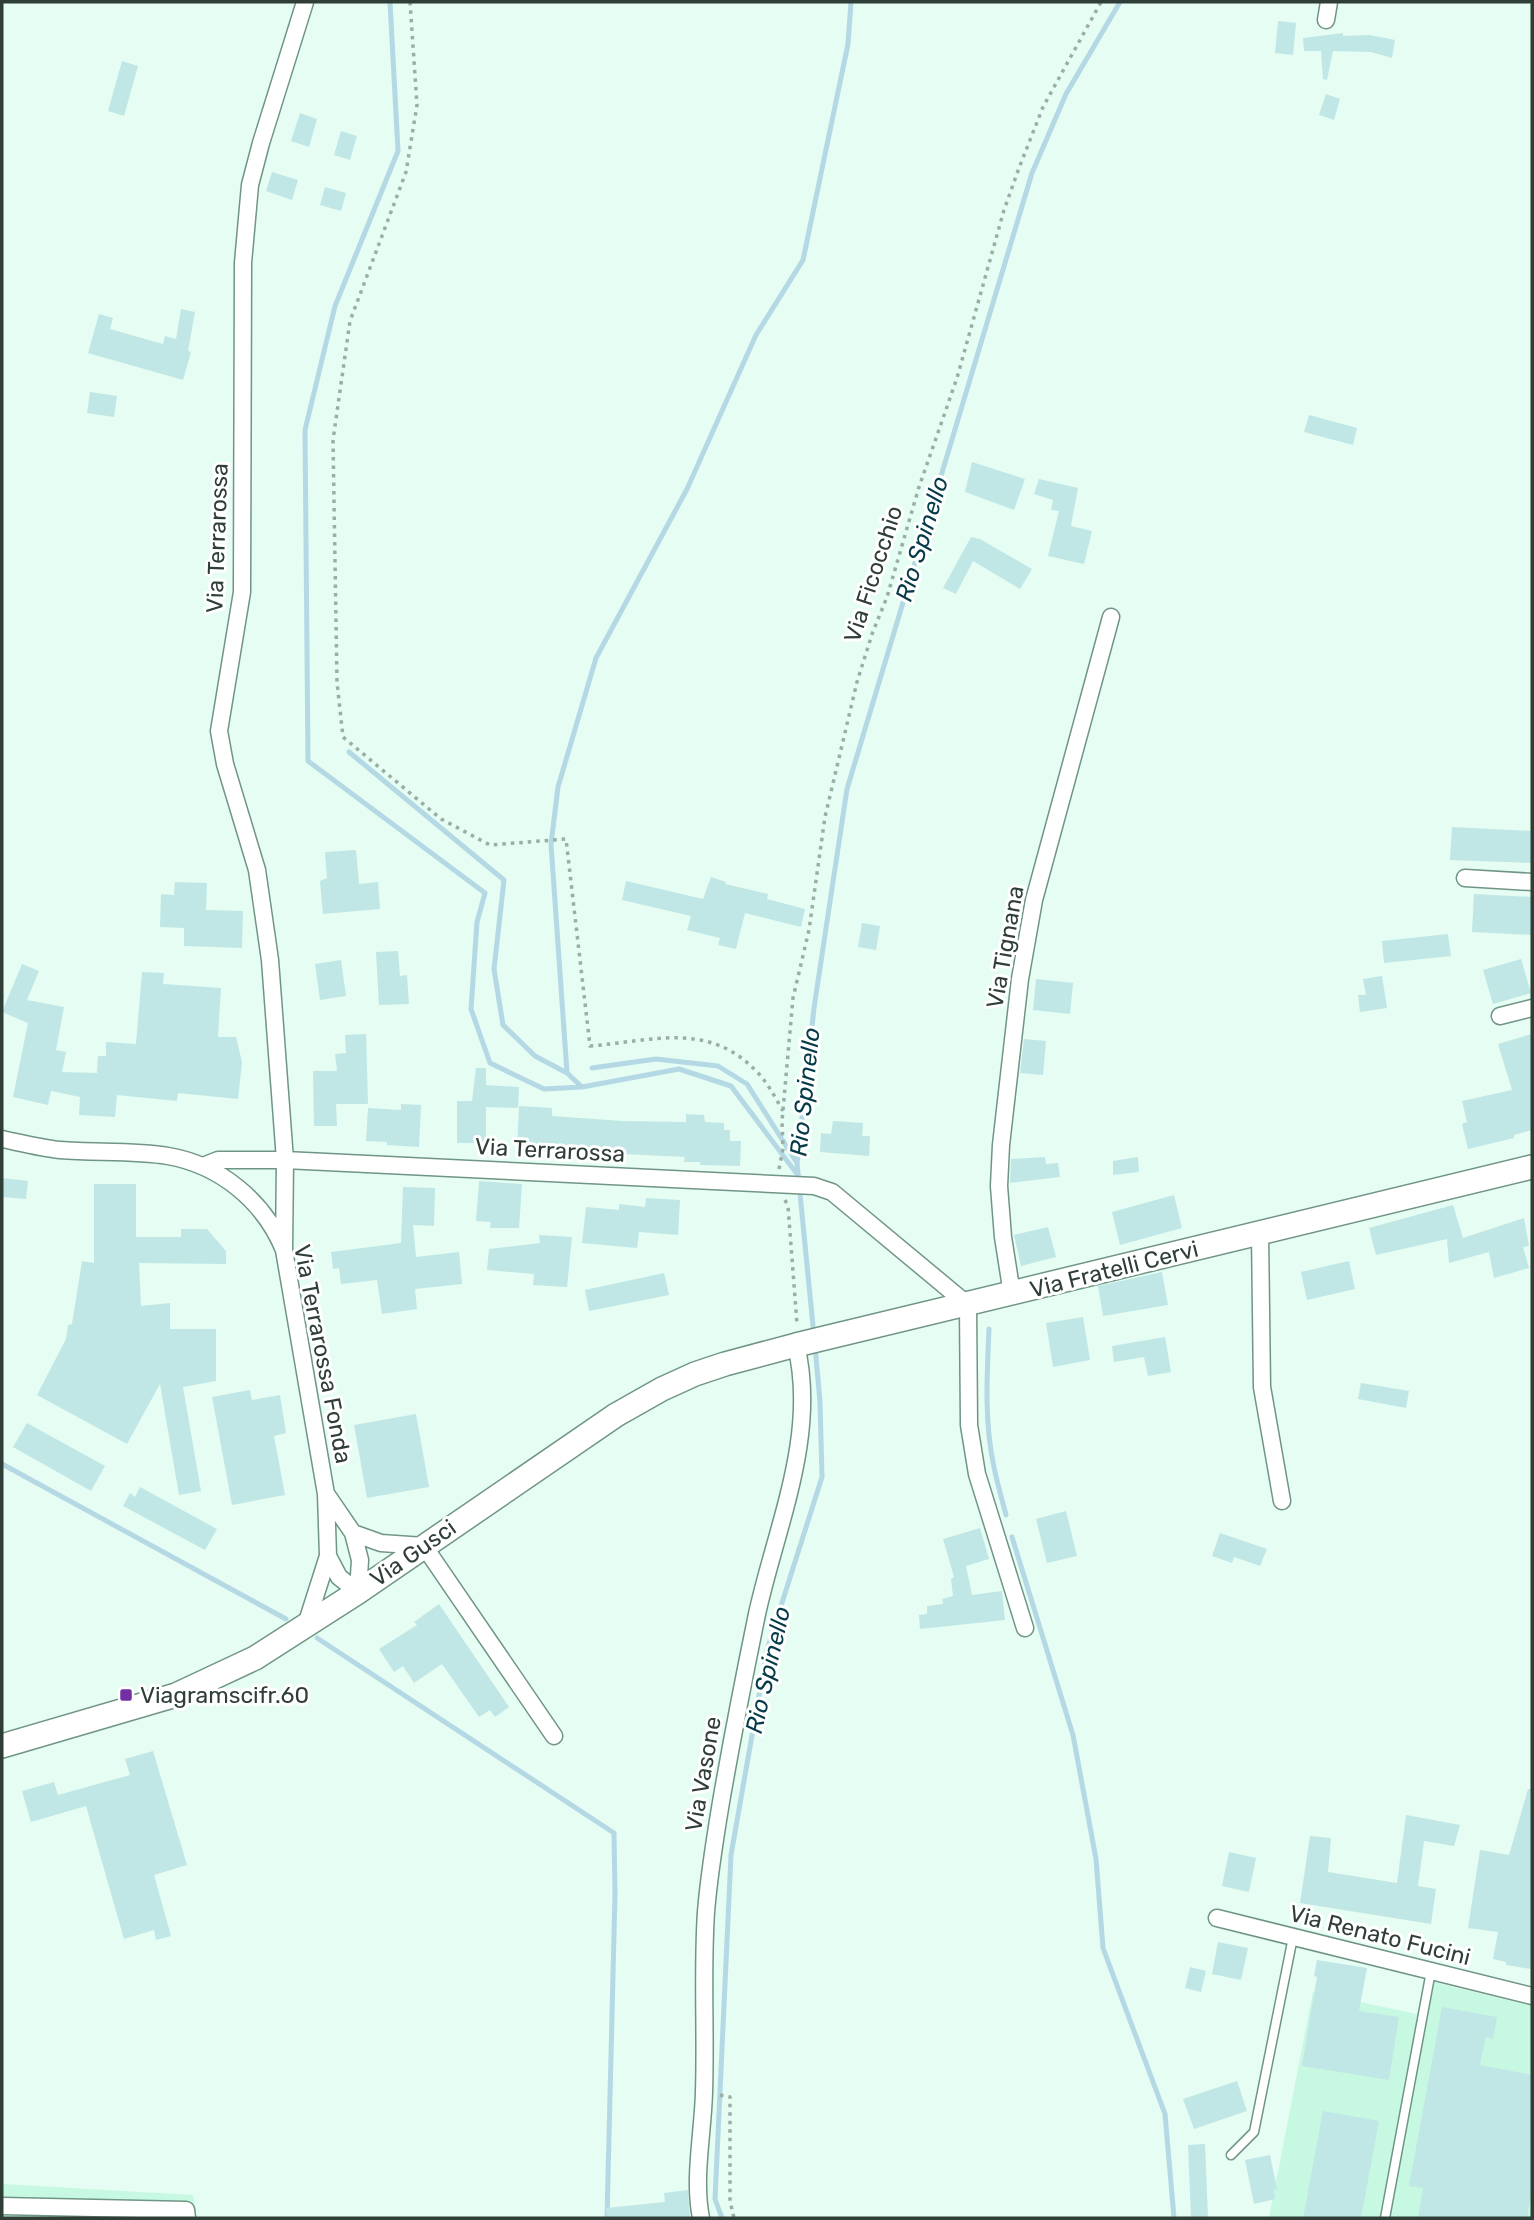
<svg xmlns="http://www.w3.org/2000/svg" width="1534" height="2220" font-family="Rubik,sans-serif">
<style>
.built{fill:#c7f8e1}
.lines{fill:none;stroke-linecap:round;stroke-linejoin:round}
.stream{stroke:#b5d8e5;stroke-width:5}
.building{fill:#c0e7e5}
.lane-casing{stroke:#709584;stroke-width:11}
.street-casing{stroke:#709584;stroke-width:19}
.secondary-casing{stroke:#709584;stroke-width:26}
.path{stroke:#9aaea5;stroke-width:3.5;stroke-dasharray:3.5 5;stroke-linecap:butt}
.lane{stroke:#fff;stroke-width:8}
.street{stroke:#fff;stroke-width:16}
.secondary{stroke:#fff;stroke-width:23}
.poi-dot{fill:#732fa3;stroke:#fff;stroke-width:2.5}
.labels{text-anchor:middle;stroke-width:6;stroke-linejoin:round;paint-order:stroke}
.street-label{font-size:23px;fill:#2f3e37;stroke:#fff}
.poi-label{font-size:23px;fill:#2f3e37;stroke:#fff;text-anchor:start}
.water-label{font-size:24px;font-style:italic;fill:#053a48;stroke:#fff}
</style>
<rect width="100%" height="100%" fill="#e5fdf2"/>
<!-- built -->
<path class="built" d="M1429,1981L1532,2006V2218H1269L1313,1992L1421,2015Z
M2,2184L193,2195L197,2218H2Z"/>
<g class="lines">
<!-- stream -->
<path class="stream" d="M390,2L398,151L335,306L305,430L308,761L485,893L477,922L471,1009L490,1063L544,1089L582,1087
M349,752L504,880L494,969L503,1025L535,1056L567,1073
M592,1068L656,1059L718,1066L747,1084L797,1163
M797,1174L731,1086L679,1069L582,1087L567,1073L551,844L558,787L596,658L687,489L756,335L803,260L848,44L851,2
M989,1329C987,1374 984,1422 994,1467C997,1483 1002,1499 1006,1515
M814,1336L797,1163L814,1008L847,789L1032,173L1066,94L1120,2
M2,1464L286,1619
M1012,1537L1073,1735L1096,1859L1103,1948L1165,2114L1174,2218
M317,1638L614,1833L615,1894L607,2218
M722,2218L715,2199L731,1855L767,1650L822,1477L820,1402L815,1346"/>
</g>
<!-- building -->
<path class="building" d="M1278,21L1296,23L1293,55L1275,53Z
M1343,33V36L1369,35L1395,40L1392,58L1371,52L1333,51L1327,80L1323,79L1321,51H1304L1303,38Z
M122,61L138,66L124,116L108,111Z
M1326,94L1340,99L1334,120L1319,115Z
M300,113L317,119L309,147L291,141Z
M341,131L357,136L350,160L334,155Z
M272,172L298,180L292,200L266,191Z
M325,187L346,193L341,211L320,205Z
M181,309L195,312L188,351L191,352L183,380L88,353L99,314L113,318L110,329L163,344L165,336L176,339Z
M90,392L117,396L114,417L87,413Z
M1309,415L1357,428L1353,445L1304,432Z
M972,462L1025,479L1014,510L965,492Z
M1039,479L1078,488L1071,526L1092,531L1084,564L1048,556L1059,511L1051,510L1053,500L1034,494Z
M971,537L980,539L1032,569L1020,589L973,561L956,594L943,588Z
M1452,827L1532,831V863L1450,860Z
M356,850L359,884L378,882L380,909L323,914L320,881L327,878L325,852Z
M711,877L726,882L725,884L768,894L767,899L805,909L801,927L745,913L736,949L718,945L720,938L687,930L691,916L622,900L626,881L703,899Z
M175,882L207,883L206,910L243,911L242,948L184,946V928L160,927L161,894L174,895Z
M1474,894L1532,897V935L1472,932Z
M862,923L880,926L876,950L858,947Z
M1448,934L1451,956L1384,963L1382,941Z
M398,951L400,976L407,975L409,1004L379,1005L376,952Z
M1521,959L1531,993L1493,1004L1483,970Z
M341,960L346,996L320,1000L315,964Z
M22,964L39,971L27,1000L64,1007L56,1050L66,1052L62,1072L97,1073L98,1056H106V1042L136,1044L142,972L164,973L163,984L221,988L218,1037H236L242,1062L238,1099L178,1093L177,1101L117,1095L115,1117L79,1115L80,1097L51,1091L48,1105L13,1097L28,1023L2,1012Z
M1382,976L1387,1008L1360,1012L1358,995H1366L1363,979Z
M1036,979L1073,983L1070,1014L1033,1010Z
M366,1034L368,1104H336L337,1126H314L313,1071H337L335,1054L346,1053L345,1035Z
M1532,1034V1130L1514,1135V1138L1468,1149L1462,1124L1467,1122L1462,1101L1512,1090L1498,1044Z
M1024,1039L1046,1041L1043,1075L1020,1073Z
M476,1068H486V1085L519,1087L518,1108L486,1107V1143H457V1101H472Z
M401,1104L421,1105L419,1147L387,1145V1142L366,1141L368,1108L401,1110Z
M519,1106L552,1108V1116L622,1121L686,1122V1114L704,1115L705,1122L724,1123V1130H730V1141H741L740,1166L700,1165V1162H684L685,1157L517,1149Z
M833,1121L863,1123L862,1136H870L869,1156L820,1152L821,1133L831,1134Z
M1045,1157L1046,1164L1058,1163L1060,1177L1010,1183L1011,1159Z
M1138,1157L1139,1172L1113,1175V1161Z
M2,1178L28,1181L26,1199L2,1197Z
M479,1181L522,1184L519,1228H490L491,1222L476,1221Z
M94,1184H136V1237H181V1229H207L226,1251V1264L139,1263L141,1306L170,1303V1329H216V1381L183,1387L201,1491L179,1495L160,1384L127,1444L37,1395L66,1339L68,1325L72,1324L82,1261L94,1263Z
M403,1187L435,1188L434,1226L413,1225L416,1257L459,1252L462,1284L415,1289L417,1309L382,1314L377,1280L341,1284L339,1268L333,1269L331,1252L401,1243Z
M1174,1195L1182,1228L1120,1245L1112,1212Z
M646,1198L680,1200L678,1235L639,1232L637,1248L582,1243L586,1207L619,1210V1204L645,1207Z
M1453,1205L1463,1238L1524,1218L1529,1246L1523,1247L1529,1268L1494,1278L1489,1252L1449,1263L1447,1239L1376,1255L1369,1228Z
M1048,1227L1056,1257L1021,1266L1014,1235Z
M539,1235L572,1237L567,1287L533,1285L534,1274L487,1270L489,1249L540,1243Z
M1349,1261L1355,1289L1307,1300L1301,1272Z
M1162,1272L1168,1305L1103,1316L1098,1286Z
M664,1273L669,1295L589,1311L585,1290Z
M1083,1317L1090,1360L1053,1367L1046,1323Z
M1165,1337L1171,1372L1148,1376L1144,1357L1114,1362L1112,1346Z
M1361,1383L1409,1391L1406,1408L1358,1399Z
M250,1390L252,1400L280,1395L286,1433L274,1436L285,1495L232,1505L212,1397Z
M416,1414L429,1487L367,1498L354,1425Z
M27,1423L105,1466L91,1491L13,1447Z
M140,1487L217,1529L205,1550L123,1506L130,1493L135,1497Z
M1066,1511L1077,1556L1047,1563L1036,1519Z
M980,1528L989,1559L966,1566L972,1595L1002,1591L1005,1620L920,1629L919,1615L927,1614V1606L943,1604L942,1599L953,1596L951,1579L954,1577L943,1539Z
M1220,1533L1267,1549L1260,1566L1234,1557L1232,1563L1212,1556Z
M439,1604L509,1707L495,1717L490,1710L479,1717L442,1664L414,1683L403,1666L394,1672L379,1649L417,1625L414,1622Z
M153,1751L187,1865L154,1875L171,1936L156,1940L154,1930L124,1939L86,1806L31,1822L22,1791L54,1782L58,1795L130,1775L125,1759Z
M1528,1789H1532L1531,1969L1506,1965V1962L1493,1959L1498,1932L1468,1928L1480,1850L1509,1855Z
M1406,1815L1460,1825L1454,1846L1424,1841L1418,1886L1436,1889L1431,1924L1300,1903L1310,1836L1331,1838L1328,1872L1397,1883Z
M1229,1852L1256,1858L1249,1892L1222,1886Z
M1218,1942L1248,1948L1241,1980L1212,1974Z
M1317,1960L1367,1968L1359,2011L1399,2017L1389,2080L1302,2066L1317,1977L1314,1976Z
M1190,1967L1206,1971L1201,1992L1185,1988Z
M1442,2007L1497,2017L1493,2039L1486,2037L1480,2065L1532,2075V2187L1527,2218H1418L1423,2188L1409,2186Z
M1237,2081L1247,2111L1194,2129L1183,2099Z
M1323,2111L1379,2121L1361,2218H1303Z
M1205,2144L1208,2218H1191L1188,2145Z
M1270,2155L1277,2189L1274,2190L1275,2199L1254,2204L1245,2160Z
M688,2190L690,2218H607L606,2208L665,2202L664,2193Z"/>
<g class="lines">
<!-- lane casing -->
<g class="lane-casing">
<path id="lane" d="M1231,2155L1254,2132L1293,1937
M1385,2218L1431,1971"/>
</g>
<!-- street casing -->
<g class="street-casing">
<path id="street" d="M1326,20L1329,2
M1465,878L1532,882
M1500,1016L1532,1008
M2,1139C21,1143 41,1148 60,1150C95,1153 134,1150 168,1156C220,1165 264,1201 284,1250L326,1494L328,1556L306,1625
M203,1166L218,1160H285L814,1186L832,1192L968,1305L969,1425L977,1474L1025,1628
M1260,1233L1262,1387L1282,1501
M284,1250L285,1160L270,960L257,870L225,764L219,731L242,592L243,263L250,185L261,143L305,2
M1012,1294L1003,1237L999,1186L1001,1145L1020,979L1034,900L1111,617
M327,1495L353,1533L360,1560L358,1592
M353,1533L381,1543L424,1546L554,1736
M328,1556L339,1577L358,1592
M1217,1918L1532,1996
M2,2206L186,2210L187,2218
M701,2218C693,2178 703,2133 704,2092C706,2032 702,1972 706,1912C709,1875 715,1838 721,1802C732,1739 744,1677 757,1614C776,1527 818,1436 796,1345"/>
</g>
<!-- secondary casing -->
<g class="secondary-casing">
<path id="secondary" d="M2,1746L176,1695L255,1658L358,1592L616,1415L662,1389L695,1374L725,1364L796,1345L1532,1167"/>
</g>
<!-- path -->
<path class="path" d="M410,2L417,105L406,172L350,321L333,440L337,682L343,737L441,819L490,845L566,839L590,1046C653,1041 710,1020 759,1074C769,1085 776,1099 783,1111
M779,1169L783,1149L782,1121L793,998L809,930L825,817L857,682L872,634L887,597L919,487L957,378L1004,210L1019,168L1043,107L1101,2
M785,1200L788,1206L797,1324
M720,2095L730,2097V2201L734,2218"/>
<!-- lane -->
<use href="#lane" class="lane"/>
<!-- street -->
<use href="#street" class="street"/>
<!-- secondary -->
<use href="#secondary" class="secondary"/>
</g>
<!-- markers -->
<rect class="poi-dot" x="119" y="1688" width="14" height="14" rx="3.5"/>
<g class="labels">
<!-- street labels -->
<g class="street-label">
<text transform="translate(217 538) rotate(-88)" y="8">Via Terrarossa</text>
<text transform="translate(873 574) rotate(-72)" y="8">Via Ficocchio</text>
<text transform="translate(1005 947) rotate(-80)" y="8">Via Tignana</text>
<text transform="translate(550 1150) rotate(3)" y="8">Via Terrarossa</text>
<text transform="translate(1114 1269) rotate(-14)" y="8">Via Fratelli Cervi</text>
<text transform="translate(323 1354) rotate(79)" y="8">Via Terrarossa Fonda</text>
<text transform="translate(413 1553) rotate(-35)" y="8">Via Gusci</text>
<text transform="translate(703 1774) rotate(-80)" y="8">Via Vasone</text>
<text transform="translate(1380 1935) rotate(14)" y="8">Via Renato Fucini</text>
</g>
<!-- poi labels -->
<g class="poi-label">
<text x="140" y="1703">Viagramscifr.60</text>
</g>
<!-- water labels -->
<g class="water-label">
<text transform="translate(922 539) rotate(-73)" y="8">Rio Spinello</text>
<text transform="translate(805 1092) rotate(-84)" y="8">Rio Spinello</text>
<text transform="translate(768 1670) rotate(-77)" y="8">Rio Spinello</text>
</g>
</g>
<!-- border -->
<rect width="1534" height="2220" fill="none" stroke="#2f3e37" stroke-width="7"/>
</svg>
